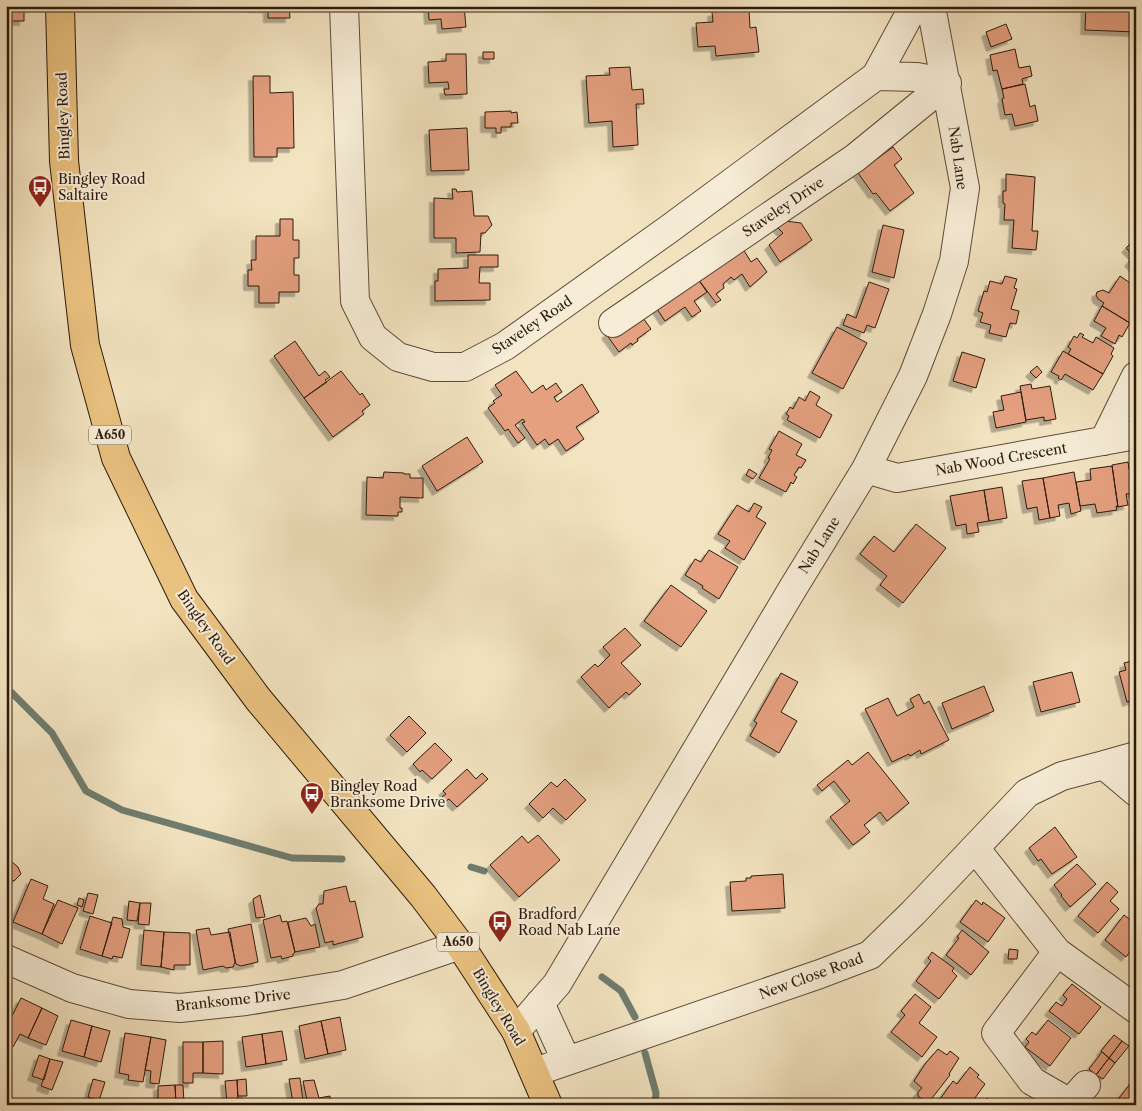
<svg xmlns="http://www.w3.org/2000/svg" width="1142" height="1111" font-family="'Libre Caslon Text',serif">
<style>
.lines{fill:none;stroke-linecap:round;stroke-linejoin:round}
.stream{stroke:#6f7d6f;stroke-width:7}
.building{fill:#e5a080;stroke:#2c1a0c;filter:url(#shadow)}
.minor-casing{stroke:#5e4c39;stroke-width:30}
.highway-casing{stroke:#2c1a0c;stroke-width:30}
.minor{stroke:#f7edd7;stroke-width:28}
.highway{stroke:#eac280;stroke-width:28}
.labels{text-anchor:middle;stroke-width:4;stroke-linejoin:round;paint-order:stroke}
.shield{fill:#f7edd7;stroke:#695949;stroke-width:1}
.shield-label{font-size:12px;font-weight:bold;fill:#2c1a0c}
.street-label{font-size:14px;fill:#2c1a0c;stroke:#f7edd7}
.poi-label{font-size:14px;fill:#2c1a0c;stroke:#f7edd7;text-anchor:start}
</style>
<defs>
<filter id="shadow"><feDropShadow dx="-4.5" dy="4.5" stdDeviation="0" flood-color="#0004"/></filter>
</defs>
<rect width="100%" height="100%" fill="#f3e4c1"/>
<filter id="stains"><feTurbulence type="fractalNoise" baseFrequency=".004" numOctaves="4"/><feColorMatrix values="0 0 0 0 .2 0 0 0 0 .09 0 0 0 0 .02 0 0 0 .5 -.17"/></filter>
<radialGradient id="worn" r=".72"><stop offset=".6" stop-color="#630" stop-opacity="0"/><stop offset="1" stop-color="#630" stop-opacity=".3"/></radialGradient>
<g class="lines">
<!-- stream -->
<path class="stream" d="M6,690L11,692L52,733L86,791L122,810L292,858L342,859
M471,867L484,871
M602,977L621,991L635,1017
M645,1053L656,1093L655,1105"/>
</g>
<!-- building -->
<path class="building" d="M6,6H24V21H6Z
M252,6H289L290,18H268V8H252Z
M428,6H464L466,27L442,29L441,19L429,20Z
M1086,6H1136V32L1085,30Z
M749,9L750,28L756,27L759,52L716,56L715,46L698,47L696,23L713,22L712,12Z
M1006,24L1012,39L991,47L986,32Z
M1015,49L1019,68L1030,66L1032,76L1022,79L1023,84L1002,89L997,70L993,71L990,55Z
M483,52H494V59H483Z
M446,54H466L467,94L445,95L444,89H449L448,82L429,83L428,62L446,61Z
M630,67L632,90L643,89L644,104H636L638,145L613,147L612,121L589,123L586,76L610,75L609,68Z
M253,76H270V93L293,92L294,148H277V157H254Z
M1025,84L1030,107L1035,105L1038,121L1015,126L1012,114L1005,115L1002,99L1004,98L1002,89Z
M511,111V113L517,112L518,123H511V127H501V133H496V128H485V112Z
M467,128L469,170L431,171L429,130Z
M893,147L902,159L894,165L914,193L890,211L876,193L873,194L858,173Z
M1006,174L1035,177L1032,231H1038L1036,250L1012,248L1014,220H1004L1005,204L1003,203V191H1006Z
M452,189H456L457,192L472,191L474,216H488L492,225L485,233H481L480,252L456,253V238H434V198L453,199Z
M280,219H293V240H299V258H294V275H299V292H279V303H259V286H248V270H252L251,260H256V236H280Z
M785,221L801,223L812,240L780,262L769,245L783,233L777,227Z
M883,225L904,230L894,278L872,272Z
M1132,242L1136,245V269L1129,262L1134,256L1126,248Z
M740,244L751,262L757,258L767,272L750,287L742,274L734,280L731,277L723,284L724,288L716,294L721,300L716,303L698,279Z
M468,255H498V267H480L479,283H490V300L435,301V281H438V269L468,268Z
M1005,276L1017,279L1014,288L1017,289L1011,309L1019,311L1016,324L1010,323L1006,337L989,333L991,325L980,322L983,313L978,311L984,291L987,292L990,281L1002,284Z
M1120,276L1136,287V313L1130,323L1102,306L1104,303L1098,299L1096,295L1097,292L1103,290L1109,293Z
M698,279L707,292L694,301L701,311L692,317L685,307L665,321L653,303Z
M869,282L889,289L875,328L867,325L864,333L843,325L847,314L856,318Z
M1102,306L1130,323L1122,337L1119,335L1115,344L1101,336L1106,328L1094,321Z
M638,311L651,329L637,339L638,341L632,345L631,343L619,352L606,334Z
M837,327L867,343L843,389L812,373Z
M1080,333L1084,335L1082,337L1093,343L1096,337L1114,348L1111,354L1113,356L1103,374L1068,354L1071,349L1068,347L1074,336L1077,338Z
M295,341L319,376L325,371L330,377L325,380L327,382L304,398L274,356Z
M1063,351L1103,374L1093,390L1065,374L1061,380L1058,378L1059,376L1051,372Z
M962,352L985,359L976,388L953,381Z
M1037,366L1042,372L1036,378L1030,372Z
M341,371L360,395L362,393L370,405L362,411L364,414L333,437L304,398Z
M516,371L532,393L543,385L546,390L556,383L562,392L554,397L557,402L582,384L599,412L576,427L584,439L566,451L558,439L549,445L545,439L537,445L522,423L525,422L523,419L515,425L525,438L518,443L508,429L505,431L488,408L495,403L493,401L502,395L495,385Z
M1031,384L1032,389L1050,386L1056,419L1044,421V417L1026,420L1020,386Z
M810,391L820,397L816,405L832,415L820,438L787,420L789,416L786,414L790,407L793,409L799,397L805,401Z
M1021,392L1026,422L996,428L993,412L1004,410L1001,396Z
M779,431L802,444L796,455L806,460L801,468L799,467L794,475L797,477L793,484L791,482L786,492L759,478L770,459L768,458L772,450L769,449Z
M467,437L483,462L437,491L422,466Z
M1128,462L1129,469L1136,468V493L1126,494L1128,505L1118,507L1112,465Z
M1112,466L1118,507L1116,506L1117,510L1097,513L1095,504L1080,506L1076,482L1091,480L1090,469Z
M749,469L757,474L753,479L746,475Z
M384,472L404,473V474H410V478H423V498L400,497V508H402V512H398V516L366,515L367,477L383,478Z
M1074,472L1081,511L1071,514L1069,503L1058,505L1060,516L1050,518L1043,478Z
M1043,478L1050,518L1039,520L1037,507L1027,509L1022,481Z
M1002,487L1007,518L989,521L984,490Z
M984,490L989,521L977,523L979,532L967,534L966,524L956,526L950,496Z
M754,503L762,507L756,517L766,523L744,560L725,548L730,541L718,534L737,505L749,512Z
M916,524L946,548L903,603L880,585L887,576L860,554L874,536L894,552Z
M709,550L738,567L719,599L702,588L703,586L685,575L695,559L701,562Z
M671,585L707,611L681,647L644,621Z
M625,628L641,645L621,663L641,684L629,695L626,692L609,708L581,677L595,664L598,667L610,655L603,647Z
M1136,660V699L1127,702L1119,672L1126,670L1124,663Z
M1072,672L1080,702L1041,712L1033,682Z
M781,673L798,682L781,712L797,721L779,753L750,736L757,723L754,721Z
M984,686L994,711L952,729L942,703Z
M919,694L924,704L929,701L949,740L921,754L920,750L910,756L909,754L892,762L865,709L888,698L897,716L914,707L910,699Z
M409,716L426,733L407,752L390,735Z
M435,743L452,760L432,779L422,770L420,772L413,764Z
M868,752L909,803L887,821L880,812L864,825L870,832L853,845L830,817L850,801L834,781L822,791L817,785L848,760L852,765Z
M467,769L476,779L482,773L488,779L457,807L449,799L446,801L442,797L446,794L443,791Z
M565,779L586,800L566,820L553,808L543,818L529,804L551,782L557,787Z
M1055,827L1077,857L1052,874L1041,859L1038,861L1029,848Z
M538,835L560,860L519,897L490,865L522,836L528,843Z
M6,857L18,867L21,874L14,881L11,880L6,885Z
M1077,864L1096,884L1070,907L1061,896L1062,895L1054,885Z
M783,874L785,908L732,911L730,882L746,881V878H751V876Z
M31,879L48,886L43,899L54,904L42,934L13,922Z
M1107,882L1118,892L1110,901L1119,909L1098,933L1078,916Z
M346,886L350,902L355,901L363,937L333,945V941L325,943L316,908L319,904H323L324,891Z
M88,893L98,895L93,914L83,911Z
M260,895L265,917L256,918L253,899Z
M79,898L84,900L82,907L77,905Z
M58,900L78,908L62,944L42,934Z
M976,900L982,905L983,902L1005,918L988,942L960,922Z
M129,901L140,903L137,921L127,920Z
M140,903H151L149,925L138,924Z
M280,915L282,922L287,921L295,952L293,954V956L282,959L281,956L271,958L263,920Z
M1124,915L1136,924V944L1126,957L1105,940Z
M90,916L112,923L102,956L80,949Z
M113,917L122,919L123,927L130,929L122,958L113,956L112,959L102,956Z
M306,918L311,926L315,924L320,947L295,952L288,922Z
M251,924L258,962L241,966L236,964L228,929Z
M209,928L211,935L230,932L235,962L233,967L226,968L223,966L203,970L196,930Z
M144,930L164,932L161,967L141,965Z
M962,930L989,952L971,975L946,955L959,938L957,937Z
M164,932L190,933V965H174V970L161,967Z
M1009,949L1018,950L1017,959H1008Z
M932,952L954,968L952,971L957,976L939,999L916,981L931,961L928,958Z
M1072,984L1101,1007L1079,1034L1049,1011L1056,1002L1062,1006L1067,999L1063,995Z
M915,994L931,1007L919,1023L937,1037L922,1057L891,1032L905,1015L901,1011Z
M21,998L42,1008L28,1038L20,1034L13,1047L6,1044L8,1031L6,1028Z
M42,1008L58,1016L46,1045L28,1038Z
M340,1017L346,1050L328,1054L321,1021Z
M71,1020L92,1026L84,1057L62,1051Z
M1048,1020L1071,1038L1050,1066L1025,1047L1029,1042L1026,1039L1032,1032L1036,1035Z
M321,1021L328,1054L305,1059L299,1026Z
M92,1026L110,1031L101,1062L84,1057Z
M282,1031L287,1060L266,1064L262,1034Z
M125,1033L151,1037L143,1082L128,1080L129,1075L119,1073Z
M262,1034L266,1064L246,1067L242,1037Z
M1114,1035L1122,1041L1109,1058L1101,1051Z
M151,1037L166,1040L159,1084L150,1083L151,1071L145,1070Z
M223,1041V1074L203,1073V1042Z
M1122,1041L1129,1046L1115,1063L1109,1058Z
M183,1042H203V1073H193V1083H183Z
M938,1049L947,1055L950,1051L959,1058L949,1074L950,1075L929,1102L924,1101L918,1096V1092L922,1088L914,1081L925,1064Z
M1102,1052L1109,1058L1096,1075L1089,1069Z
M39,1055L50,1059L44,1080L32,1076Z
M1109,1058L1115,1063L1103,1079L1096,1075Z
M50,1059L63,1062L52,1090L41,1086Z
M970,1067L979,1075L977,1077L985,1084L970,1105H947L940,1099L953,1081L957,1084Z
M300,1078L303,1101L293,1103L289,1079Z
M1135,1078L1136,1105H1126L1119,1098Z
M93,1079L105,1082L99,1101L88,1097Z
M246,1079L247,1096H238L237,1080Z
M237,1080L238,1102L227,1103L225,1081Z
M314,1080L319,1098L330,1096V1104L308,1105L303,1081Z
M175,1085L176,1104H158V1086Z
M175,1085H183L184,1103L176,1104Z
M987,1098L995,1105H981Z"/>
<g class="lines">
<!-- minor casing -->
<g class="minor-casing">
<path id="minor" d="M344,6L355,301L373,337L398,357L433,367H465L505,346L669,229L876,76L917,77L947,83
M876,76L914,6
M613,323L855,158L947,83
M1104,441L1136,376
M866,469L897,478L1136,435
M1104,765L1136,756
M975,848L1057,952L1136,1009
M1057,952L996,1033L1032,1081L1070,1103L1086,1085
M6,959L72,988L129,1004L180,1008L246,1001L343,985L460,945
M540,1003L566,1060
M516,1031L557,984L793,588L866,469L913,376L937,314L954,261L965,188L931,6
M535,1072L820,974L870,955L913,913L1027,793L1062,776L1104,765L1136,792"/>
</g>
<!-- highway casing -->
<g class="highway-casing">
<path id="highway" d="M60,6L64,161L85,345L116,458L184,599L258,699L423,896L460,945L516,1031L548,1105"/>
</g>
<!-- minor -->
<use href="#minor" class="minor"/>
<!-- highway -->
<use href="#highway" class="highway"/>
</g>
<!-- icons -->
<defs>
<g id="bus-pin" transform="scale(1.25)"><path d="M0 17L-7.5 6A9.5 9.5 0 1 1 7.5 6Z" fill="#8f2418" stroke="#f7edd7"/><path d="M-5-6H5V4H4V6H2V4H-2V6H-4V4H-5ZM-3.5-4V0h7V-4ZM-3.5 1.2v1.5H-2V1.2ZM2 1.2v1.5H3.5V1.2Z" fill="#fff"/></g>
</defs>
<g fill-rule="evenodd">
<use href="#bus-pin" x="40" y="187"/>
<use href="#bus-pin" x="312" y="794"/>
<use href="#bus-pin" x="500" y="922"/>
</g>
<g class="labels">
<!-- shield labels -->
<g class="shield">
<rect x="89" y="425.5" width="42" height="19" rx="4"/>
<rect x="437" y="932.5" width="42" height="19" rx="4"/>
</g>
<g class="shield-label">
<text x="110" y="439">A650</text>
<text x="458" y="946">A650</text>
</g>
<!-- street labels -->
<g class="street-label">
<text transform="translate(63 116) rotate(-92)" y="5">Bingley Road</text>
<text transform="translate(958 158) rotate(82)" y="5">Nab Lane</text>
<text transform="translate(783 207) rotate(-34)" y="5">Staveley Drive</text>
<text transform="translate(532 325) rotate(-34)" y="5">Staveley Road</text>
<text transform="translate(1001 459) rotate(-10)" y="5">Nab Wood Crescent</text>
<text transform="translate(819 545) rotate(-58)" y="5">Nab Lane</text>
<text transform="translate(206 627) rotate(55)" y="5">Bingley Road</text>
<text transform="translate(811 976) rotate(-20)" y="5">New Close Road</text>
<text transform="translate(233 1000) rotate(-6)" y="5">Branksome Drive</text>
<text transform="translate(499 1007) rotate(59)" y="5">Bingley Road</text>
</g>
<!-- poi labels -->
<g class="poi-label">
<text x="58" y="184">Bingley Road<tspan x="58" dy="16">Saltaire</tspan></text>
<text x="330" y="791">Bingley Road<tspan x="330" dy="16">Branksome Drive</tspan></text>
<text x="518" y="919">Bradford<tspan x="518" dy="16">Road Nab Lane</tspan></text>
</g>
</g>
<!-- margin -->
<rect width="1142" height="1111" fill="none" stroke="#f3e4c1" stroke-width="25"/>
<rect x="8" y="8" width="1127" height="1096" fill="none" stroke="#2c1a0c" stroke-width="2.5"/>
<rect x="12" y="12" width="1117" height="1086" fill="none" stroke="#2c1a0c"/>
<rect width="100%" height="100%" filter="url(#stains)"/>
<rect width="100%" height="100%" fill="url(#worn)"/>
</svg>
